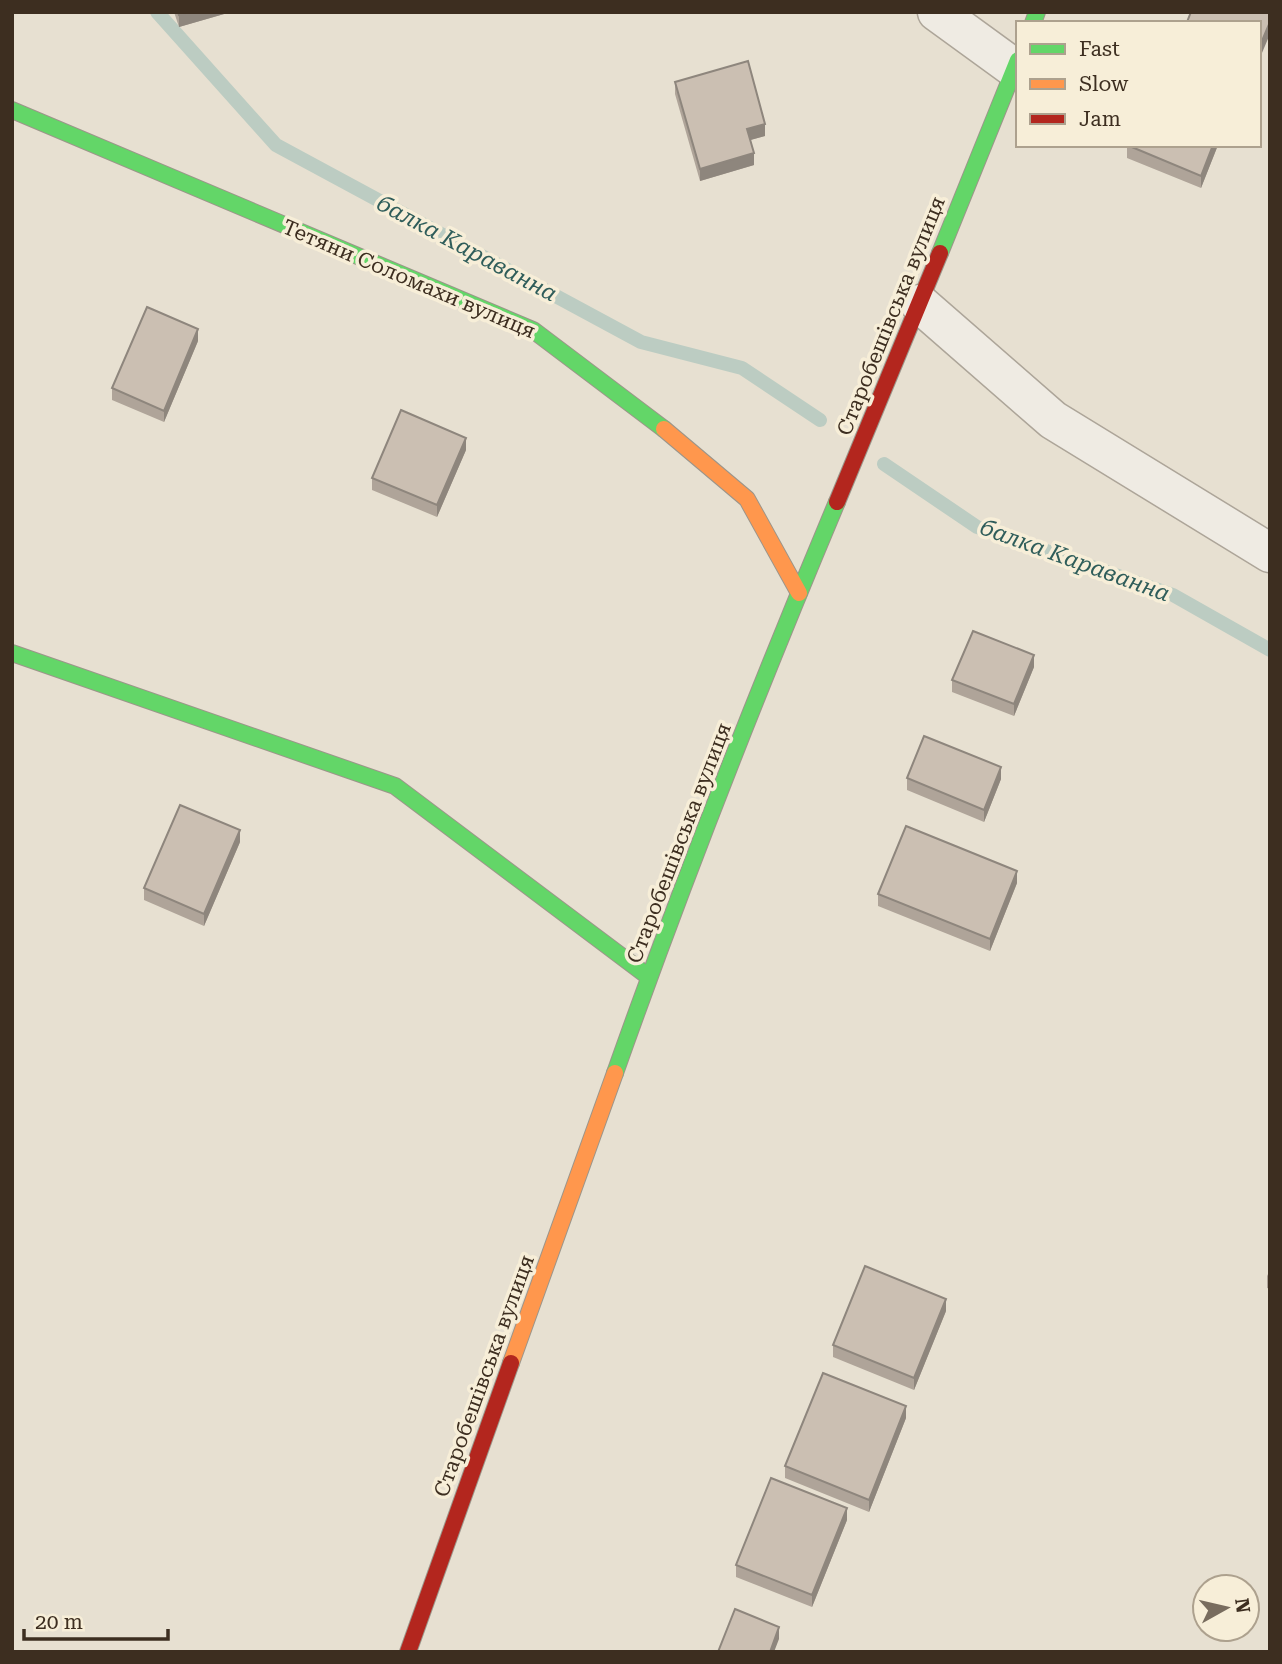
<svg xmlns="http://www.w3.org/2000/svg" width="1282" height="1664" font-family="'Roboto Serif',serif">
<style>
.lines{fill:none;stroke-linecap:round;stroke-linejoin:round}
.stream{stroke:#bcccc2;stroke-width:14}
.street-casing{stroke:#ada599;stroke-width:41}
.fast-casing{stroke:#9c958a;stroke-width:18}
.slow-casing{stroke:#9c958a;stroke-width:18}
.jam-casing{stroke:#9c958a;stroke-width:18}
.street{stroke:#efebe3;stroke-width:38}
.fast{stroke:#63d668;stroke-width:16}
.slow{stroke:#ff974d;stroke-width:16}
.jam{stroke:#b3261e;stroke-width:16}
.wall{fill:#afa499}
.shaded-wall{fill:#8e867d}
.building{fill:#cbbfb2;stroke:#8e867d;stroke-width:2}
.labels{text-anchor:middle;stroke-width:7;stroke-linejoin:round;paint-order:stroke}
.street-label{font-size:21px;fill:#3d2e20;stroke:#f7eed8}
.water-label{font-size:23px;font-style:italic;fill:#2f5d5a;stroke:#f7eed8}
</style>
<rect width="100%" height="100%" fill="#e7e0d1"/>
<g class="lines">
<!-- stream -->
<path class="stream" d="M157,12L276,145L641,342L742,368L820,420
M884,464L977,527L1173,595L1270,650"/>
<!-- street casing -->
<g class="street-casing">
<path id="street" d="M937,12L1014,68
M920,304L1053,420L1270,553"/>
</g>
<!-- fast casing -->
<g class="fast-casing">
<path id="fast" d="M1033,23L1037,12
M12,110L533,330L664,429
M940,253L1018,60
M12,653L395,786L649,977
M615,1073C683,881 758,690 837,502"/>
</g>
<!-- slow casing -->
<g class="slow-casing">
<path id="slow" d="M664,429L747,499L799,593
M511,1363L615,1073"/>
</g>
<!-- jam casing -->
<g class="jam-casing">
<path id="jam" d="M837,502L940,253
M408,1652L511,1363"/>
</g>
<!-- street -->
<use href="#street" class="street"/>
<!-- fast -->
<use href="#fast" class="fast"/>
<!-- slow -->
<use href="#slow" class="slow"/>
<!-- jam -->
<use href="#jam" class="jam"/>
</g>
<!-- wall -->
<path class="wall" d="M174,12H231L179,27Z
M675,82L765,136L750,140L754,165L700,181L675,94Z
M1127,145H1218L1201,188L1127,158Z
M198,341L164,422L112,400V388Z
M466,450L437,517L372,490V478Z
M1034,667L1014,716L952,692V680Z
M907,778L1001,779L984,822L907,790Z
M240,842L204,926L144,900V888Z
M1017,883L990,951L878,906V894Z
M1270,1270V1289L1267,1288V1276Z
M946,1311L914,1390L833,1357V1345Z
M906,1418L869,1512L785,1478V1466Z
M847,1520L812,1607L736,1577V1565Z"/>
<!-- shaded-wall -->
<path class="shaded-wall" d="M189,12H231L179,27V15Z
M1270,22V34L1259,60V48Z
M765,124V136L747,141V129Z
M1213,145H1218L1201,188V176Z
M754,153V165L700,181V169Z
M198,329V341L164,422V411Z
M466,438V450L437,517V505Z
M1034,655V667L1014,716V704Z
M1001,767V779L984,822V810Z
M240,830V842L204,926V914Z
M1017,871V883L990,951V939Z
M946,1299V1311L914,1390V1378Z
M906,1406V1418L869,1512V1500Z
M847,1508V1520L812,1607V1595Z
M779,1627V1639L774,1652H770Z"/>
<!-- building -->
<path class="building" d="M178,12H189L179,15Z
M1191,12H1270V22L1259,48V23H1188L1187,22Z
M748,61L765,124L747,129L754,153L700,169L675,82Z
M1127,145H1213L1201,176Z
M147,307L198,329L164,411L112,388Z
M401,410L466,438L437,505L372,478Z
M973,631L1034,655L1014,704L952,680Z
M924,736L1001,767L984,810L907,778Z
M180,805L240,830L204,914L144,888Z
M906,826L1017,871L990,939L878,894Z
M865,1266L946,1299L914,1378L833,1345Z
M823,1373L906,1406L869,1500L785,1466Z
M771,1478L847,1508L812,1595L736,1565Z
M735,1609L779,1627L770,1652H718Z"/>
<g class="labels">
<!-- street labels -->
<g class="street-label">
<text transform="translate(409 279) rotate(23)" y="7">Тетяни Соломахи вулиця</text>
<text transform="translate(891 316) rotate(-68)" y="7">Старобешівська вулиця</text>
<text transform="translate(679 843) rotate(-69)" y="7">Старобешівська вулиця</text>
<text transform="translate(484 1376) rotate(-70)" y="7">Старобешівська вулиця</text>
</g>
<!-- water labels -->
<g class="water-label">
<text transform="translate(467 248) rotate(28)" y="8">балка Караванна</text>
<text transform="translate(1075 560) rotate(20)" y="8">балка Караванна</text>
</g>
</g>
<!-- border -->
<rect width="1282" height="1664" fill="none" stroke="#3d2e20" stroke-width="28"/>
<!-- legend -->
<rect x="1016" y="21" width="245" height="126" fill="#f7eed8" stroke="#ada18e" stroke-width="2"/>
<rect x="1030" y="44" width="35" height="10" fill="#63d668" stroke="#ada18e" stroke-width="2"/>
<text x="1079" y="56" font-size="21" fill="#3d2e20">Fast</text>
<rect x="1030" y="79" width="35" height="10" fill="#ff974d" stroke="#ada18e" stroke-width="2"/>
<text x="1079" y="91" font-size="21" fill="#3d2e20">Slow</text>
<rect x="1030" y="114" width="35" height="10" fill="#b3261e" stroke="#ada18e" stroke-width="2"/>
<text x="1079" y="126" font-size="21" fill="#3d2e20">Jam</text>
<!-- north arrow -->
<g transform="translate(1226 1608) rotate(82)"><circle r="33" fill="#f7eed8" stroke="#ada18e" stroke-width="2"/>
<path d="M0-5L12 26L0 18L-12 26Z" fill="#786c5e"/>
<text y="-10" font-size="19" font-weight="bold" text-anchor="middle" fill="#3d2e20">N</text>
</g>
<!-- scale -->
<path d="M24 1629v10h144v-10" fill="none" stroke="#3d2e20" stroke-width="3.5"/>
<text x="35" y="1629" font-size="21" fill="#3d2e20" stroke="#f7eed8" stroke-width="5" paint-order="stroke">20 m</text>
</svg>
